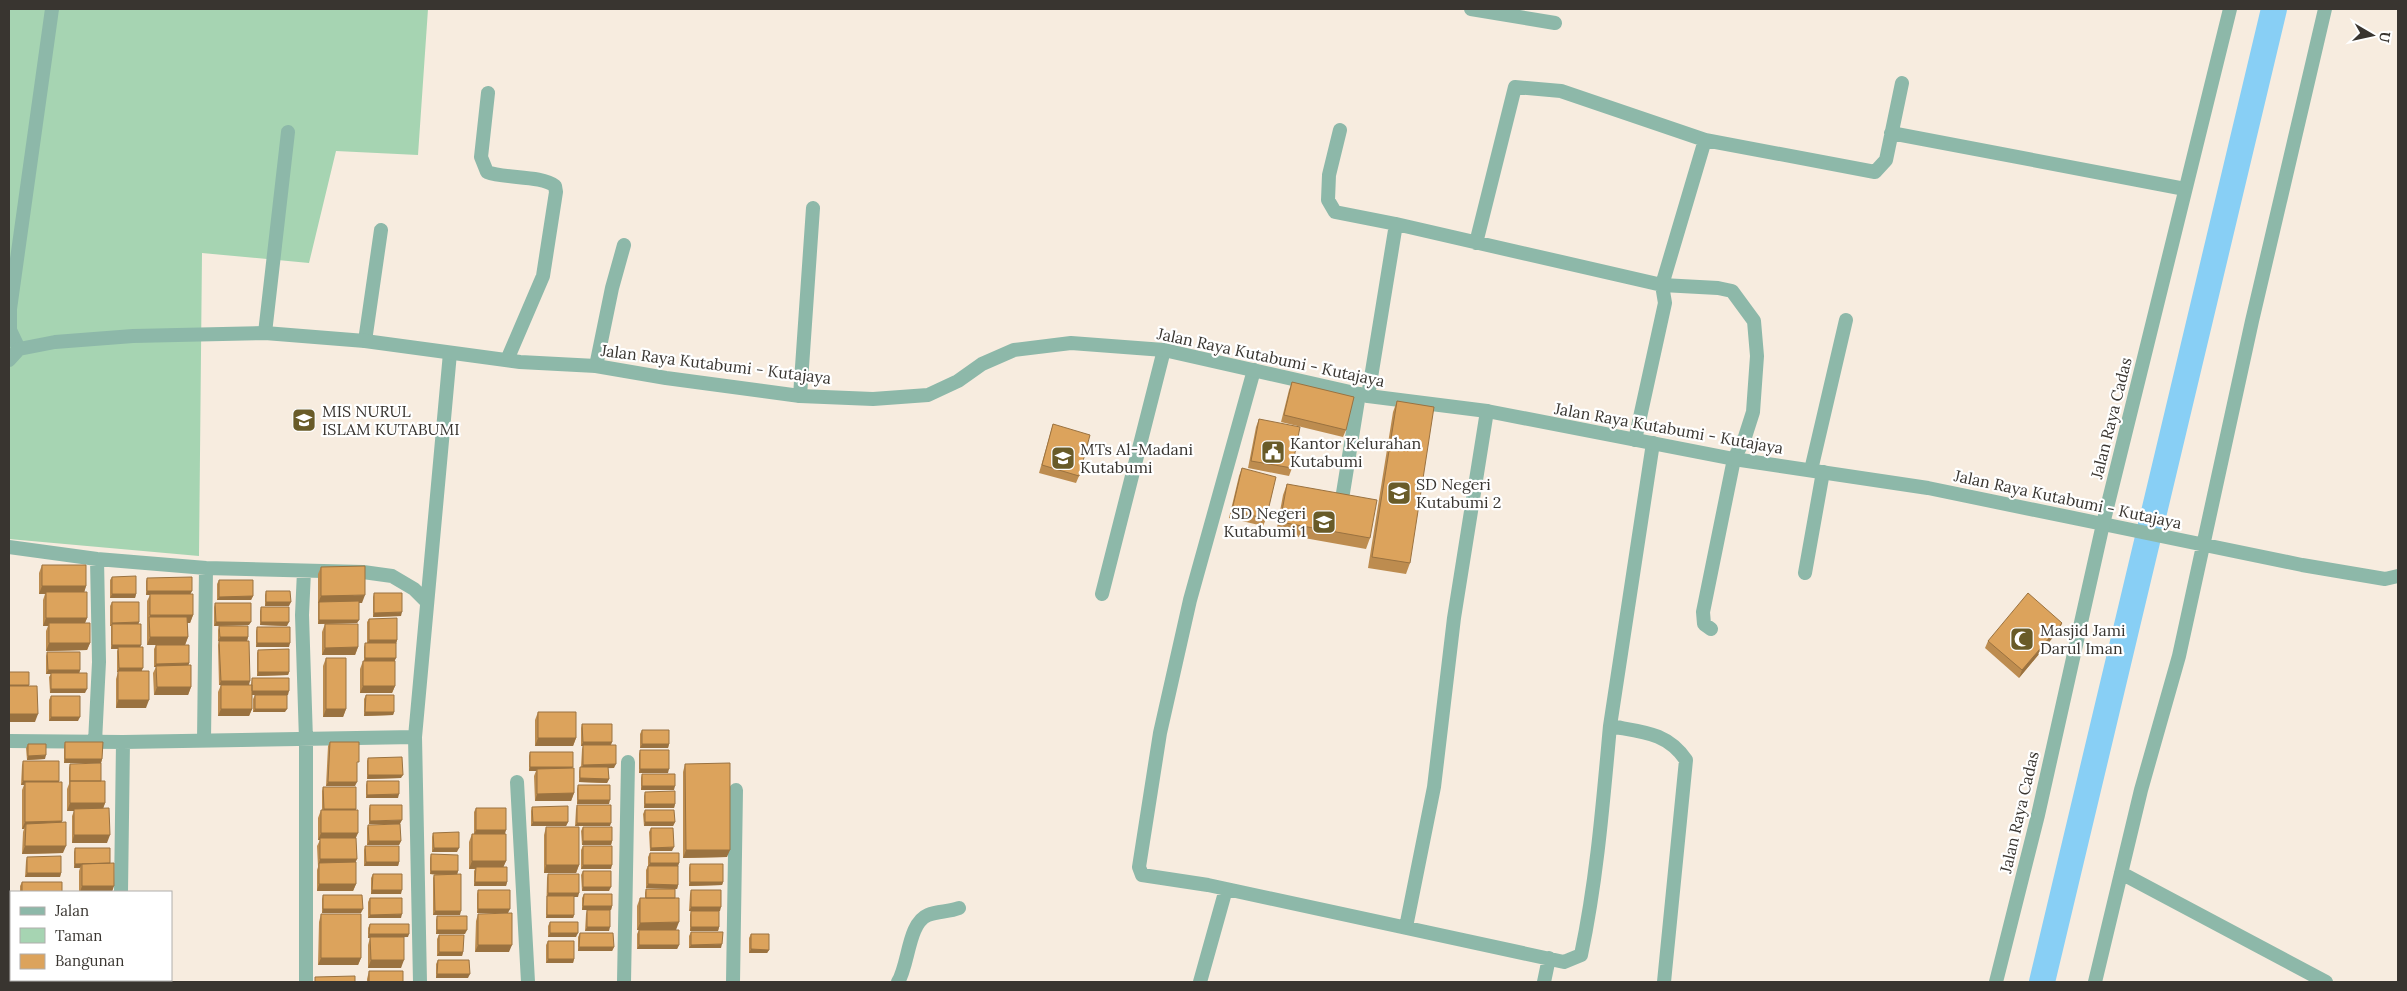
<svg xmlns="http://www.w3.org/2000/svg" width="2407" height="991" font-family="Lora,serif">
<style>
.green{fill:#a6d4b2}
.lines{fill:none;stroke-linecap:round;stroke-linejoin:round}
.canal{stroke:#88cff5;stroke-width:26}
.service{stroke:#8db8a9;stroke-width:14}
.minor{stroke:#8db8a9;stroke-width:14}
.tertiary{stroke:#8db8a9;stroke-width:14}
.wall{fill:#bd8c4f}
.shaded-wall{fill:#9a7240}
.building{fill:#dca35c;stroke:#9a7240}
.labels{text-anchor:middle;stroke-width:4.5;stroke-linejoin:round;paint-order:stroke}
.street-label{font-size:16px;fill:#393530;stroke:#fff}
.poi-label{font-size:16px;fill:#393530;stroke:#fff;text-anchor:start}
</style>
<rect width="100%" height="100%" fill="#f7ecdf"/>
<!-- green -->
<path class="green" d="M9,9H428L418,155L336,151L309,263L202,253L199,556L9,539Z"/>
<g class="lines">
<!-- canal -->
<path class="canal" d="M2042,982L2274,9"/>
<!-- service -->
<path class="service" d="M265,333L288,132
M19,349L10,330V309L52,9
M1343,493L1359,394"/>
<!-- minor -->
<path class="minor" d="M1471,9L1555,23
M488,93L481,157L487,172C505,179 541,175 555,186L556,192L543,276L507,360
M1340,130L1329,175L1328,200L1335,212L1396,224
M1891,133L2185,189
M1705,140L1662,285L1718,288L1732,291L1754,321L1757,356L1753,412L1745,437L1734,459L1703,612L1704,624L1711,629
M1476,243L1515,87L1561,91L1705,140L1875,172L1886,160L1902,83
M365,341L381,230
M596,366L612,288L624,245
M1254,370L1190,600L1160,733L1139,867L1142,875L1208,885L1564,962L1581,955C1597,879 1603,802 1610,726
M800,396L813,208
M1368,396L1396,224L1662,285L1665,303L1635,440
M1653,443L1610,726C1642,732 1667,732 1686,760L1664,982
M1811,470L1846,320
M2103,524L2302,565L2385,579L2398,576
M9,547L97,559L206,568L363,572L392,576L414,589L427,602
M304,571L302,615L306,740V982
M1805,573L1823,472
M1102,594L1164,350
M9,741L123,742
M204,741L206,568
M95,742L99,662L97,559
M517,782L528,982
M2121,873L2326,982
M121,892L123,742L415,737
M9,915L11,982
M1406,927L1434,787L1454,618L1487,411
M119,980V982
M420,982L415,737L450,353
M624,982L628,762
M733,982L736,790
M898,982C909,964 908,923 928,915C938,911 949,912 959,908
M1200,982L1226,889
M1544,982L1549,958
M2095,982L2141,790L2179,656L2252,321L2325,9"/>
<!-- tertiary -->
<path class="tertiary" d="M9,360L19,349L55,342L133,336L265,333L365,341L520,362L596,366L666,378L800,396L873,399L928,395L958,381L982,364L1014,350L1071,343L1164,350L1368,396L1487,411L1734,459L1928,488L2103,524
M1996,982L2038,815L2103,524L2230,9"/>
</g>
<!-- wall -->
<path class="wall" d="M1292,382L1346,430L1343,437L1281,422L1289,390Z
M1397,401L1410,563L1406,574L1368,568L1393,412Z
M1259,419L1292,468L1289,476L1248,468L1256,427Z
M1053,424L1079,476L1076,483L1039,473Z
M1242,468L1266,519L1263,526L1229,518L1239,476Z
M1287,484L1370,538L1366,549L1276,533L1283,495Z
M42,565L86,586L84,592L87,618L85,623L90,643L87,650L46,651V631L48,626H43V600L45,594H39V573Z
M321,567L362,603H359V620L357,623L318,624V574Z
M112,577L136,594L135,598H110V580Z
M147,578L191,594L193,615L190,623H187L188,637L185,645H147V601L150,595H146V581Z
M219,580L253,596L251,600H217V584Z
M266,591L289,606H265V595Z
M374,593L401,616L373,617V597Z
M112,602L138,624L142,671L146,708H116V679L118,672H117V651L118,649H111V626H110V606Z
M215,603L249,625L214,626V607Z
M261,607L287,626L260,625V611Z
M369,619L397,640L396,644L395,661V686L392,693H360V669L363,661H364V647L365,643H367V622Z
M2062,623L2059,630L2019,678L1985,648L1988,641Z
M325,624L358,647L355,655H322V632Z
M219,626L248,637L247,641L249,685H251L252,678L288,695H252V709L249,716H218V692L221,685H219L218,645L219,641H218V630Z
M257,627L289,647H256V631Z
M156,645L189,663L188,665L191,687L188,695H154L153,673L156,667H154V649Z
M258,650L289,672L288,675L257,676V653Z
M47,652L80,670L79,673L85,693H50L49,677L51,674H46V656Z
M326,658L346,709L343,717H323V666Z
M255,695L285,712H253V699Z
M366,695L394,712L393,715L364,716V699Z
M51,696L78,721H49V700Z
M538,712L576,738L573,746H535V720Z
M582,724L612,742L611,745L614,768H608L609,779L607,783L579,782V771L580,767H581L582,749L583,746H581V728Z
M642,730L669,744L668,748H640V734Z
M65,742L102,759L101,763H64V746Z
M330,742L357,766L355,786H326L328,746Z
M28,744L45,759L27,760L26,748Z
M640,750L668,773H639V754Z
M530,752L572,768L574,793L571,801H535L534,776L536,771H529V756Z
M368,758L401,778L367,779V761Z
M23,761L59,782L63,853L22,854L23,832L24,829H22V790L24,785H21L22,765Z
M70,764L101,781L105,803L103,809L107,843H72V816L74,811H67V789L69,784V768Z
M685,764L727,857L683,858V772Z
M642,774L674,790H641V778Z
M367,781L398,798H366V785Z
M578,785L609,804H577V789Z
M323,787L356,810V838L355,862L356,884L353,891H317V870L318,867L317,846L320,840H318V818L321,810H322V791Z
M645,792L675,804L674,808H644V796Z
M370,805H402L369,824V809Z
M577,805L610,826H575L576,809Z
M532,807L568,822L566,826H531V811Z
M476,808L505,834L506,861L503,867L507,882L506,886H474V871L475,869H469V842L472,834H474V812Z
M645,810L675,822L673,826H644L643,814Z
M368,825L401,841L399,845H367V828Z
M546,827L579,865L576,873H544V835Z
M583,827L612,841L611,845H582L581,831Z
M651,828L672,851H650L649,832Z
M433,833L457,852H432V837Z
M365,846L399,862L398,866H364V850Z
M583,846L611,869H581V850Z
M75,848L110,863L112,892H79V871L80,868H74V852Z
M650,853L678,867V885L677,889L646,888V870L648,866V857Z
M431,854L458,871L457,874L460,915H433V878L434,875H437L430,874V858Z
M27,857L61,873L60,877H25L26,861Z
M690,864L723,882L722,885L689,886V868Z
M583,871L609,891H582L581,875Z
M373,874L401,894H371V878Z
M548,874L578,897H574V915L573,918H546L547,878Z
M22,882L62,892H20V886Z
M646,889L676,930H637V906L640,898H645V893Z
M478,890L508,913H477V894Z
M691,890L720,911H689L690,894Z
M584,894L612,906L611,910H582V898Z
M323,895L361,913H322V899Z
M370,898L401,918H368V902Z
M587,910L609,931H585L586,914Z
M691,911L719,927L718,931H690V915Z
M321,914L361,958L358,965H318L319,922Z
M478,914L509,952H475L476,921Z
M437,916L465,934H436V920Z
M550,922L576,937H548V926Z
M370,924L408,937H404L401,968H368V945L370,938H368V928Z
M639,930L679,945L677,949H637V934Z
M691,932L721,948H689V936Z
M580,933L614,947L612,951H578V937Z
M751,934L769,950L767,953H749V938Z
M439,935L463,952L462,956H437V939Z
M548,941L574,959L573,963H546V945Z
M438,960L468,978H436V964Z
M369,971L403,982H367V979Z"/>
<!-- shaded-wall -->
<path class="shaded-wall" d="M42,586H86L84,593L39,594Z
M147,591H192L190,595H146Z
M112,594H136L135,598H110Z
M365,595L362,603H318L321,596Z
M253,596L251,600H217L219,597Z
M266,602H291L289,606H265Z
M402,612L401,616L373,617L374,613Z
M150,615H193L190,623H150Z
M46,618H87L84,625L49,623L48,626H43Z
M319,620H359L357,623L318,624Z
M139,622L138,626L112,624L111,626H110L112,623Z
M216,622H251L249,625L214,626Z
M261,622H289L287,626L260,625Z
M2062,623L2059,630L2019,678L2022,670Z
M150,637H188L185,645H147Z
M220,637H248L247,641H218Z
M369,640H397L396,644H367Z
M49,643H90L87,650L46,651Z
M257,643H290L289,647H256Z
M112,645H141L140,648L111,649Z
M358,647L355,655H322L325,648Z
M365,658H396L394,662H364Z
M189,663L188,667L156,666V667H154L156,664Z
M119,668H143L141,672H117Z
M48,670H80L79,674H46Z
M258,672H289L288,675L257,676Z
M221,681H250L249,685H219Z
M9,685H29L28,689H9Z
M363,686H395L392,693H360Z
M157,687H191L188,695H154Z
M51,689H87L85,693H50Z
M252,691H289L288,695H251Z
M118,700H149L146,708H116Z
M221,709H252L249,716H218Z
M255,709H287L285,712H253Z
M326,709H346L343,717H323Z
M365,712H394L393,715L364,716Z
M9,714H38L35,722H9Z
M51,717H80L78,721H49Z
M538,738H576L573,746H535Z
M583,742H612L610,746H581Z
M642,744H669L668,748H640Z
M46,755L45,759L27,760L28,756Z
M65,759H102L101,763H64Z
M616,764L614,768L581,769L583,765Z
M530,767H573L571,771L537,769L536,771H529Z
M640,769H669L668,773H639Z
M368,775H403L401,778L367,779Z
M580,778L609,779L607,783L579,782Z
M23,781H59L58,785L25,782L24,785H21Z
M328,782H357L355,786H326Z
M642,786H675L674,790H641Z
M574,793L571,801H535L537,794Z
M399,794L398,798H366L367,795Z
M578,800H610L609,804H577Z
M70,803H105L102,811L74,809V811H67Z
M645,804H675L674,808H644Z
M324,809H356L355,813H322Z
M402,820L400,824H369L370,821Z
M62,821L59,829L26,824L24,829H22L25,822Z
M533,822H568L566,826H531Z
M645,822H675L673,826H644Z
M577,823H611L610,826H575Z
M476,830H506L505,834H474Z
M321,833H358L355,840L320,838V840H318Z
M74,835H110L107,843H72Z
M369,841H401L399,845H367Z
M583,841H612L611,845H582Z
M25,846H66L63,853L22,854Z
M674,847L672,851H650L651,848Z
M434,848H459L457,852H432Z
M686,850H730L727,857L683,858Z
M320,859H357L354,866L319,863L318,867Z
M472,861H506L503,868L469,869Z
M366,862H399L398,866H364Z
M650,863H679L678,867H648Z
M75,864H82L80,868H74Z
M546,865H579L576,873H544Z
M583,865H612L611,869H581Z
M431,871H458L457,875L430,874Z
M27,873H61L60,877H25Z
M475,882H507L506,886H474Z
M690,882H723L722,885L689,886Z
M319,884H356L353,891H317Z
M648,884L678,885L677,889L646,888Z
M82,886H114L112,892H80Z
M583,887H611L609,891H582Z
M372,890H402L401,894H371Z
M548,893H579L578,897H547Z
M583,906H612L611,910H582Z
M691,907H721L720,911H689Z
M323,909H363L361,913H322Z
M478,909H510L508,913H477Z
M435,911H461L460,915H433Z
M402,914L401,918H368L370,915Z
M547,915H574L573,918H546Z
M679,922L676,930H637L640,923Z
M587,927H610L609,931H585Z
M691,927H719L718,931H690Z
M437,930H467L465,934H436Z
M550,933H578L576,937H548Z
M369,934H409L408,937L368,938Z
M722,944L721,948H689L691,945Z
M478,945H512L509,952H475Z
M639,945H679L677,949H637Z
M579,947H614L612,951H578Z
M751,949L769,950L767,953H749Z
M439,952H463L462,956H437Z
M321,958H361L358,965H318Z
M548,959H574L573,963H546Z
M371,960H404L401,968H368Z
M437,974H470L468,978H436Z"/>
<!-- building -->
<path class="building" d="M1292,382L1354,397L1346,430L1284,415Z
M1397,401L1434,407L1410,563L1372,557Z
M1259,419L1300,427L1292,468L1251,461Z
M1053,424L1090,435L1079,476L1042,465Z
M1242,468L1276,477L1266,519L1232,510Z
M1287,484L1377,500L1370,538L1280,522Z
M42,565H86V586H42Z
M365,566V595L321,596V567Z
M136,576V594H112V577Z
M192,577V591H147V578Z
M219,580H253V596L219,597Z
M266,591H290L291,602H266Z
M46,592H87V618H46Z
M374,593H402V612L374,613Z
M2028,593L2062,623L2022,670L1988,641Z
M150,594H193V615H150Z
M359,601V620H319V602Z
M112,602H139V622L112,623Z
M215,603H251V622H216Z
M261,607H289V622H261Z
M149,617H187L188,637H150Z
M397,618V640H369V619Z
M49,623H90V643H49Z
M112,624H141V645H112Z
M325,624H358V647L325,648Z
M219,626H248V637H220Z
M257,627H290V643H257Z
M219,641H249L250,681H221Z
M365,643H396V658H365Z
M156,645H189V663L156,664Z
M118,647H143V668H119Z
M289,649V672H258V650Z
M47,652H80V670H48Z
M326,658H346V709H326Z
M363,661H395V686H363Z
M191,665V687H157L156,666Z
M118,671H149V700H118Z
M9,672H29V685H9Z
M51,673H87V689H51Z
M252,678H289V691H252Z
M221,685H252V709H221Z
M9,686H37L38,714H9Z
M255,695H287V709H255Z
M366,695H394V712H365Z
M51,696H80V717H51Z
M538,712H576V738H538Z
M582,724H612V742H583Z
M642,730H669V744H642Z
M65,742H103L102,759H65Z
M330,742H359V762H357V782H328Z
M28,744H46V755L28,756Z
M583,745H616V764L583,765Z
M640,750H669V769H640Z
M530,752H573V767H530Z
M402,757L403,775H368V758Z
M23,761H59V781H23Z
M101,763V781H70V764Z
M730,763V850H686L685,764Z
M580,767H608L609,779L580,778Z
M574,768V793L537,794V769Z
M642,774H675V786H642Z
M70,781H105V803H70Z
M367,781H399V794L367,795Z
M25,782H62V821L25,822Z
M578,785H610V800H578Z
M323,787H356V809H324Z
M675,791V804H645V792Z
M370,805H402V820L370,821Z
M577,805H611V823H577Z
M568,806V822H533L532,807Z
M109,808L110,835H74V809Z
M476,808H506V830H476Z
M321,810H358V833H321Z
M645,810H674L675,822H645Z
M66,822V846H25L26,824Z
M400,824L401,841H369L368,825Z
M546,827H579V865H546Z
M583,827H612V841H583Z
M651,828H673L674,847L651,848Z
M459,832V848H434L433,833Z
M472,834H506V861H472Z
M320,838H356L357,859H320Z
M365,846H399V862H366Z
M583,846H612V865H583Z
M75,848H110V863L75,864Z
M650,853H679V863H650Z
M431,854L458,855V871H431Z
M61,856V873H27V857Z
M356,862V884H319V863Z
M114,863V886H82V864Z
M690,864H723V882H690Z
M648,866H678V885L648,884Z
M476,867H507V882H475Z
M583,871H611V887H583Z
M373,874H402V890H372Z
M461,874V911H435L434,875Z
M548,874H579V893H548Z
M22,882H62V892H22Z
M646,889H675V898H646Z
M478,890H510V909H478Z
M691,890H721V907H691Z
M584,894H612V906H583Z
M323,895H362L363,909H323Z
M547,896H574V915H547Z
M370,898H402V914L370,915Z
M640,898H679V922L640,923Z
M587,910H610V927H587Z
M691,911H719V927H691Z
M512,913V945H478V914Z
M321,914H361V958H321Z
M437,916H467V930H437Z
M550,922H578V933H550Z
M370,924H409V934H369Z
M639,930H679V945H639Z
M691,932H723L722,944L691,945Z
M580,933H613L614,947H579Z
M751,934H769V950L751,949Z
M439,935H464L463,952H439Z
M370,937H404V960H371Z
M548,941H574V959H548Z
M438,960H469L470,974H437Z
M369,971H403V982H369Z
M355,976V982H315V977Z
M30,980H61V982H30Z
M71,980H111V982H71Z"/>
<!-- icons -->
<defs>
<g id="school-square" transform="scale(1.25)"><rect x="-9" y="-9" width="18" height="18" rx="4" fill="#695b28" stroke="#fff"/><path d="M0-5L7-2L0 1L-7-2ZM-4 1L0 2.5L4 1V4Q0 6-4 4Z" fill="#fff"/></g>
<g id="civic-square" transform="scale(1.25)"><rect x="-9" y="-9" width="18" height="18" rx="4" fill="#695b28" stroke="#fff"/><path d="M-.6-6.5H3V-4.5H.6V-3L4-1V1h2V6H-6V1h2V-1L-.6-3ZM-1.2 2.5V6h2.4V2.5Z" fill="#fff"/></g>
<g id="mosque-square" transform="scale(1.25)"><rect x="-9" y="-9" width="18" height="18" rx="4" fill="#695b28" stroke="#fff"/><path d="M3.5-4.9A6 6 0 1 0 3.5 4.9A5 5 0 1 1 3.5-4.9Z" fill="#fff"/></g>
</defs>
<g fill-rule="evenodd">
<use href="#school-square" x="304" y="420"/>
<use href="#civic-square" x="1273" y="452"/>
<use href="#school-square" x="1063" y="458"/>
<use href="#school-square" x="1399" y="493"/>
<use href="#school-square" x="1324" y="522"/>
<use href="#mosque-square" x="2022" y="639"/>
</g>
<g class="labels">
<!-- street labels -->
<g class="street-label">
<text transform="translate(1271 357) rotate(12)" y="6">Jalan Raya Kutabumi - Kutajaya</text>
<text transform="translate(716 364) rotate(7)" y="6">Jalan Raya Kutabumi - Kutajaya</text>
<text transform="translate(2111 418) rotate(-76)" y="6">Jalan Raya Cadas</text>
<text transform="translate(1669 428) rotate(10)" y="6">Jalan Raya Kutabumi - Kutajaya</text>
<text transform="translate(2068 499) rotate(12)" y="6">Jalan Raya Kutabumi - Kutajaya</text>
<text transform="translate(2019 812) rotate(-77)" y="6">Jalan Raya Cadas</text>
</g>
<!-- poi labels -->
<g class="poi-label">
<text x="322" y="417">MIS NURUL<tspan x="322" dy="18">ISLAM KUTABUMI</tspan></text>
<text x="1290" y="449">Kantor Kelurahan<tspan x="1290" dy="18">Kutabumi</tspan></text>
<text x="1080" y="455">MTs Al-Madani<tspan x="1080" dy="18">Kutabumi</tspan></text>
<text x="1416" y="490">SD Negeri<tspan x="1416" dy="18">Kutabumi 2</tspan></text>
<text x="1306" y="519" text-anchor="end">SD Negeri<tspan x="1306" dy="18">Kutabumi 1</tspan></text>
<text x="2040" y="636">Masjid Jami<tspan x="2040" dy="18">Darul Iman</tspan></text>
</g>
</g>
<!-- border -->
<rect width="2407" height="991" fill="none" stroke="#393530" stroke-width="20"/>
<!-- legend -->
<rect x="10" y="891" width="162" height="90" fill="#ffffff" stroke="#b0aeac"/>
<rect x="20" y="907" width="25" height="8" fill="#8db8a9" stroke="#b0aeac"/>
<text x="55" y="916" font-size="15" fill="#393530">Jalan</text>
<rect x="20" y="928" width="25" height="15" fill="#a6d4b2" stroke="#b0aeac"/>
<text x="55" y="941" font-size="15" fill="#393530">Taman</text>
<rect x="20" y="954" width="25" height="15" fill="#dca35c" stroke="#b0aeac"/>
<text x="55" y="966" font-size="15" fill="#393530">Bangunan</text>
<!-- north arrow -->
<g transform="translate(2372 35) rotate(99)" stroke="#ffffff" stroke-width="4" paint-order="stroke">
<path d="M0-4L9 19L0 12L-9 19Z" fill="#393530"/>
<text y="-8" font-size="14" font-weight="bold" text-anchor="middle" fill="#393530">U</text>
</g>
</svg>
